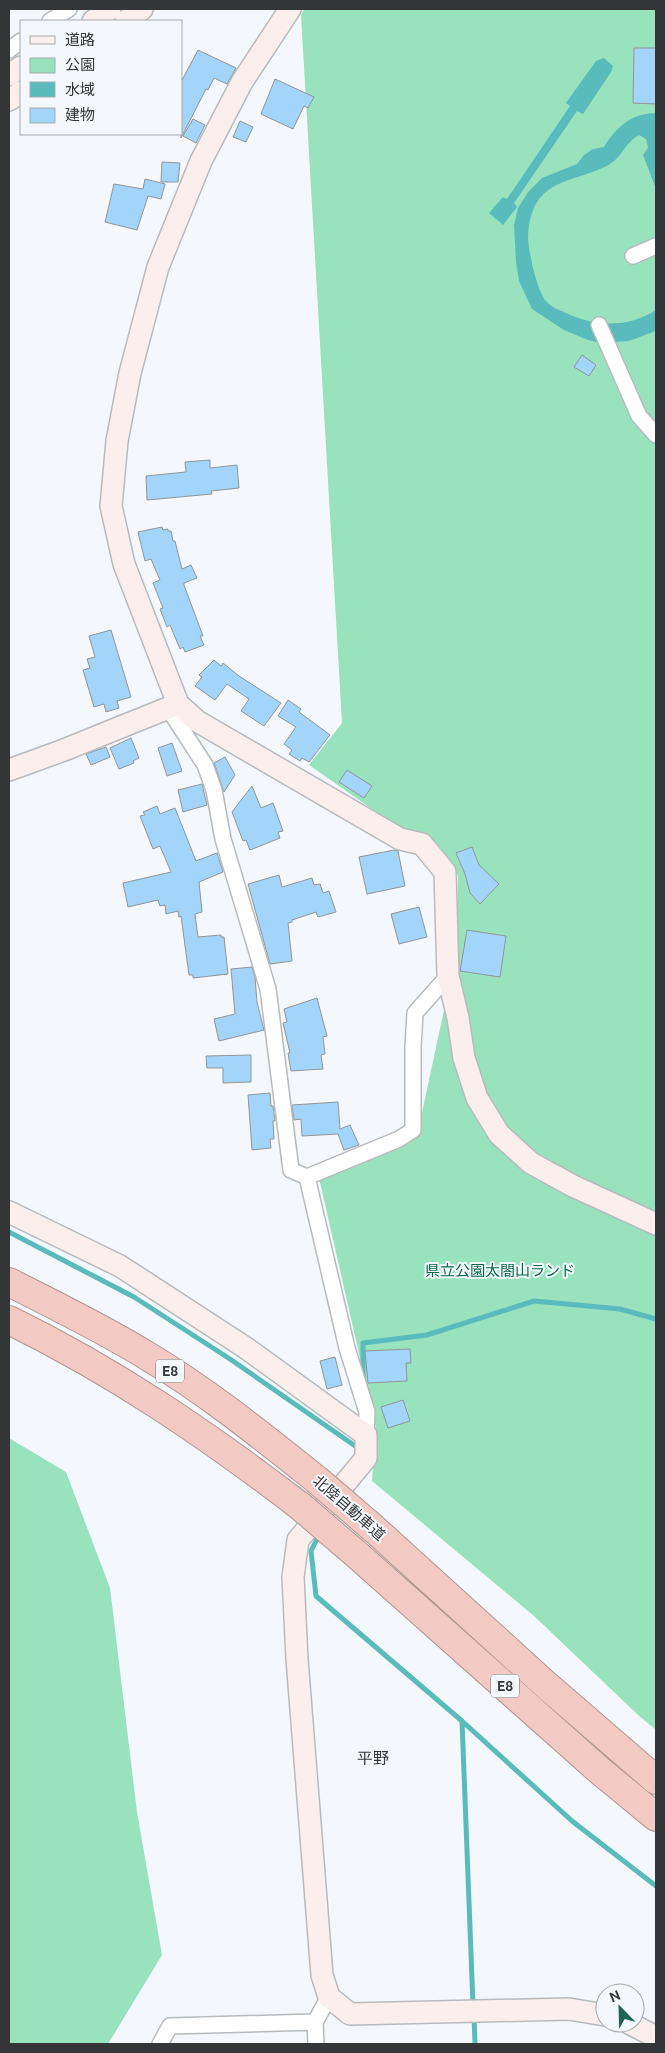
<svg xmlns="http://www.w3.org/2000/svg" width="665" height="2053" font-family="Ubuntu,'Noto Sans JP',sans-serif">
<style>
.green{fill:#98e2be}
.water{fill:#5abbbc}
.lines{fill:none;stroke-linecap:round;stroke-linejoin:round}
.stream{stroke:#5abbbc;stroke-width:5}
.building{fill:#a2d5f9;stroke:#919598}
.street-casing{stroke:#b7bbbe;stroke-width:18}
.secondary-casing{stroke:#b7bbbe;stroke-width:24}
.highway-casing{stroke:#b09592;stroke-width:30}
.street{stroke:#fff;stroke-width:15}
.secondary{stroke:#fbefed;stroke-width:21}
.highway{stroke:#f3c9c3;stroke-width:28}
.highway-bridge-casing{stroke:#b09592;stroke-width:30;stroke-linecap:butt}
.highway-bridge{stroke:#f3c9c3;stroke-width:28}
.labels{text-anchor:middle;stroke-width:4;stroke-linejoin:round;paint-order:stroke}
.shield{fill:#f4f8fc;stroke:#6d7071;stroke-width:1}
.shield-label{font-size:14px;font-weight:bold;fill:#333536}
.park-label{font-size:15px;fill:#056746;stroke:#f4f8fc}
.street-label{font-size:15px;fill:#333536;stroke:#f4f8fc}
.neighbourhood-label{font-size:16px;fill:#333536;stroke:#f4f8fc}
</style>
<rect width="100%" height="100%" fill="#f4f8fc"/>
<!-- green -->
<path class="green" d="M304,9H656V1730L637,1714L534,1616L372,1481L376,1428L319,1178L417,1136L447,996L457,982L458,875L422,844L309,765L342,723L301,15Z
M9,1438L66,1472L110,1588L137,1812L162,1955L108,2044H9Z"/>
<!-- water -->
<path class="water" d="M604,58L613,66L611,72L583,114L577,111L514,203L517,207L503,225L489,213L503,197L507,199L570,106L566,103L596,61Z
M656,113V189L643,155L648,148L646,139L639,135C625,143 621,158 610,164C587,178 557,177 539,199C531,210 528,226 528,239C529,253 537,291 546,301C551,307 559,310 566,313C596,327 628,328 656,310V330L653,332L629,341L600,343L588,340L564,330L532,309L519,281L516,262L514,225L518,208L529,191L542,178L577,164L584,155L593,149L604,147C616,127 632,113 656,113Z"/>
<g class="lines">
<!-- stream -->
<path class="stream" d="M9,1232L134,1297L230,1359L361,1450
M363,1380V1343L427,1335L534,1301L620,1309L656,1319
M320,1533L311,1551L316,1596L462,1721L572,1821L656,1886
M462,1721L473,2005
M474,2016L475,2044"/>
</g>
<!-- building -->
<path class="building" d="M634,48H656V104L633,103Z
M198,50L236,68L227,84L214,78L208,90L206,89L181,138V82Z
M275,79L314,97L308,108L304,106L293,129L261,114Z
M193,119L205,125L196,143L183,136Z
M240,121L253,127L246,142L233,137Z
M162,162L180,163L178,182H161Z
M145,179L165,184L161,199L148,196L137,230L105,222L114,184L143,189Z
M582,355L596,365L589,376L574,367Z
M210,460V468L237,465L239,488L211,491L212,494L147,500L146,476L186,472L185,462Z
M162,527L163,530L168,529V531H171L173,541H175L182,569L191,565L197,578L184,583V585L203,636H200L204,645L185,652L183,647L180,649L170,625L167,627L160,609L163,608L153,583L160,580L151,559L145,561L138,532Z
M111,630L131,697L117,701L119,708L106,712L104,704L94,707L83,670L90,668L87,659L95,657L89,636Z
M214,660L221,666L223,663L239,676L281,703L264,726L241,711L249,699L227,684L215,700L195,686L202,677L199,675Z
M288,700L301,709L299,712L330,735L309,762L302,758L300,761L289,754L292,750L284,744L296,727L278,716Z
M131,738L139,758L133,761L134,763L119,769L110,748Z
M172,743L182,771L167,776L158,748Z
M106,747L110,757L91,765L86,754Z
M225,757L235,775L224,792L214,763Z
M347,770L372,786L364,798L339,782Z
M202,784L207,805L183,812L178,790Z
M252,786L261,808L273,803L283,831L278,832L280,838L250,850L246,840L243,841L232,812Z
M157,806L160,814L175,808L196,861L217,853L223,872L199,882L202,912L195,914L198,937L221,935V937H224L228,974L193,978V975H189L181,916L179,917L178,911L166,914L165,905L160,906L158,900L128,907L123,883L171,872L160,846L153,849L140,816L145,815L143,812Z
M472,847L479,865L499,884L480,904L470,893L465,874L456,853Z
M394,850L398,851L405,886L367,894L359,857Z
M279,875L282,887L312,878L314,885L320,884L323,893L329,891L336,912L318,917L316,912L292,920V922L288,923L292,961L270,964L248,884Z
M419,907L427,937L399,944L391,914Z
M467,930L506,936L500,977L460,971Z
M252,967L255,977L257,1002L264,1030L219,1041L214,1019L235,1014L231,969Z
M317,998L327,1036L323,1037L325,1054L321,1055L323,1069L291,1071L288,1053H290L283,1023L287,1022L284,1009Z
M251,1055V1082L223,1083V1068H207L206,1056Z
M270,1093L271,1106H273L275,1121H273L274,1139H270L271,1148L252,1150L248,1095Z
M338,1102L340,1129L350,1125L359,1145L344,1150L338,1134L302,1136L301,1119L294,1120L292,1105Z
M410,1349L411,1363H406L407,1381L368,1383L365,1351Z
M335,1357L342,1385L327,1389L320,1361Z
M403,1400L410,1421L388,1428L381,1407Z"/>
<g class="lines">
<!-- street casing -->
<g class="street-casing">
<path id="street" d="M50,21L69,9
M9,50L21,41
M633,256L656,246
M599,325L639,416L656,435
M168,708L205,765L214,790L223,839L268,989L291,1170L307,1177L347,1348L367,1412L366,1435
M307,1177L399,1139L413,1130V1047L415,1013L448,976
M315,2022L316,2044
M160,2044L170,2026L315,2022L329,1997"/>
</g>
<!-- secondary casing -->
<g class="secondary-casing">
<path id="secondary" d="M290,9L242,82L201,161L158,267L130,373L117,441L111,506L124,564L178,704L197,721L400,839L422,844L445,872L448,976L458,1018L464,1058L477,1098L499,1134L531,1163L573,1186L656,1224
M93,21L110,9
M126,21L142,9
M9,75L21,67
M9,100L21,92
M9,770L64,750L178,704
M9,1212L120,1266L246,1348L366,1435V1458L298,1540L293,1577L297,1659L322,1975L329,1997L350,2014L569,2009L605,2015
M629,2023L656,2037"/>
</g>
<!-- highway casing -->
<g class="highway-casing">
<path id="highway" d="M9,1282C56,1306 104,1329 149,1357C209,1393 263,1437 317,1480
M9,1320C115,1372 206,1434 300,1506
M373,1528L545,1684L656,1780
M355,1553L599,1770L656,1817"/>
</g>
<!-- street -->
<use href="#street" class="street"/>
<!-- secondary -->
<use href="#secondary" class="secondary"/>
<!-- highway -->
<use href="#highway" class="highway"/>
<!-- highway-bridge casing -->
<g class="highway-bridge-casing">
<path id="highway-bridge" d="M317,1480L373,1528
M300,1506L355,1553"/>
</g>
<!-- highway-bridge -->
<use href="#highway-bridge" class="highway-bridge"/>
</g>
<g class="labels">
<!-- shield labels -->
<g class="shield">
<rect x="156" y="1359.5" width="28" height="23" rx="4"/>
<rect x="491" y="1674.5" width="28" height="23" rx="4"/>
</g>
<g class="shield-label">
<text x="170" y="1376">E8</text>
<text x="505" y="1691">E8</text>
</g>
<!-- park labels -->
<g class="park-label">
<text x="500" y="1276">県立公園太閤山ランド</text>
</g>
<!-- street labels -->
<g class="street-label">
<text transform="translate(349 1508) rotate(41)" y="5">北陸自動車道</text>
</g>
<!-- neighbourhood labels -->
<g class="neighbourhood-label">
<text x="373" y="1764">平野</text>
</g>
</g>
<!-- border -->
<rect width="665" height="2053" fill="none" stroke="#333536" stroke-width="20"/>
<!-- legend -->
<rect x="20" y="20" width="162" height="115" fill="#f4f8fc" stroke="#a7aaad"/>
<rect x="30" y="36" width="25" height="8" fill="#fbefed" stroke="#a7aaad"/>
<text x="65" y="45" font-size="15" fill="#333536">道路</text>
<rect x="30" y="58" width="25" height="15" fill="#98e2be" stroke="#a7aaad"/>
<text x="65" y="70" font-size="15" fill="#333536">公園</text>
<rect x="30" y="82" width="25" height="15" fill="#5abbbc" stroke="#a7aaad"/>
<text x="65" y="95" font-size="15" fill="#333536">水域</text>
<rect x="30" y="108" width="25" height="15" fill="#a2d5f9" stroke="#a7aaad"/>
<text x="65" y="120" font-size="15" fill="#333536">建物</text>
<!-- north arrow -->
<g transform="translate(620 2008) rotate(337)"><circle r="24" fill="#f4f8fc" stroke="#a7aaad"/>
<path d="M0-4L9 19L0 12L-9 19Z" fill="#216453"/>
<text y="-8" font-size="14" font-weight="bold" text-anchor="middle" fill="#333536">N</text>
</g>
</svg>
